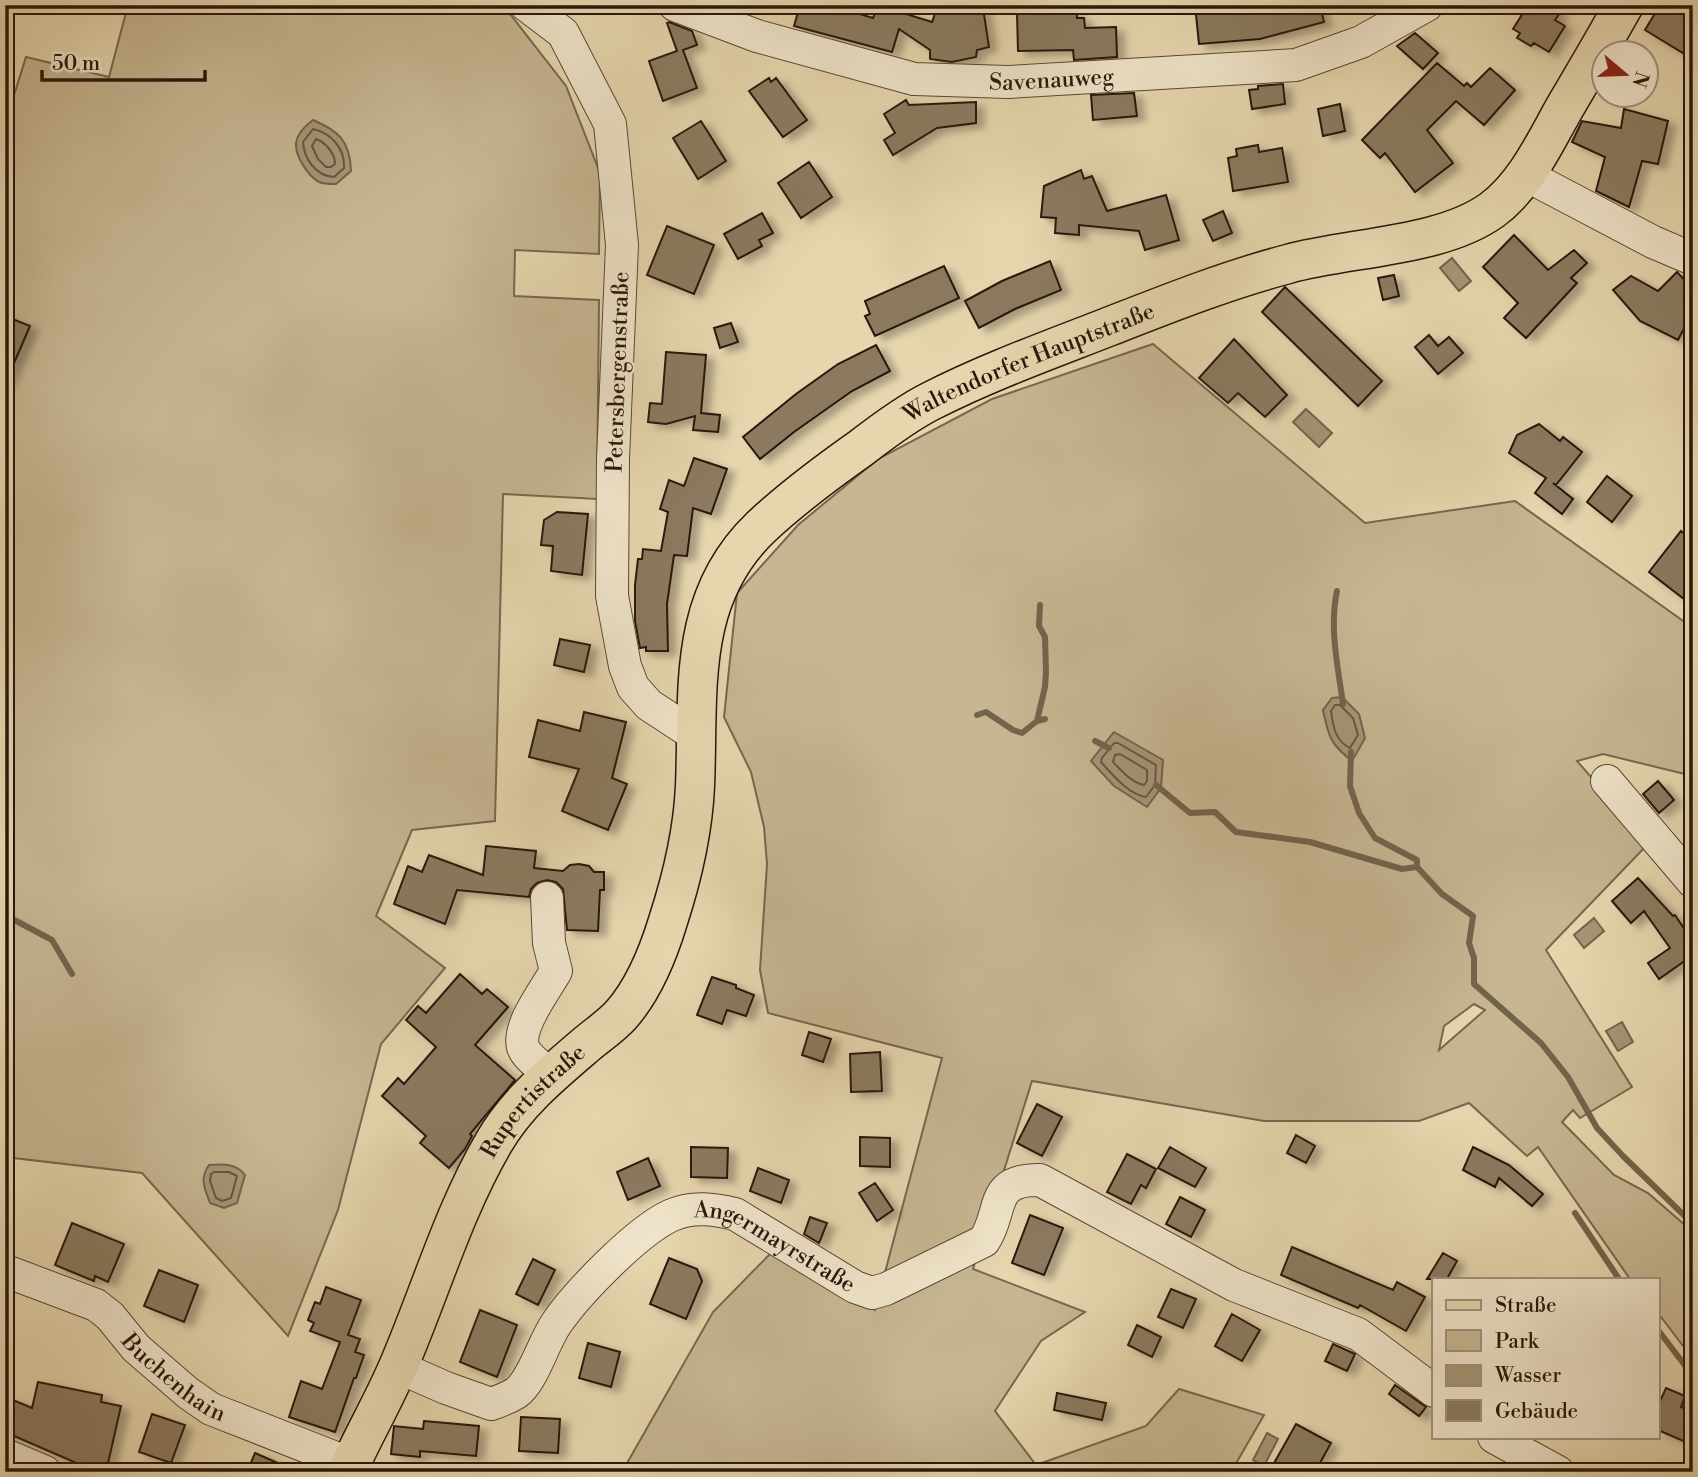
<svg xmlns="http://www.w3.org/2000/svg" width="1698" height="1477" font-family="'Libre Bodoni',serif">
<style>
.green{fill:#c6b692;stroke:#78664f;stroke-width:2;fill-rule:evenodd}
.water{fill:#a69577;stroke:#74634c;stroke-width:2}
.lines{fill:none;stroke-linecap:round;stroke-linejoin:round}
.shore{stroke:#685642;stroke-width:2}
.stream{stroke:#74634c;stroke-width:6}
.building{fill:#8b7a60;stroke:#29170c;stroke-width:2;filter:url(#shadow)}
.minor-casing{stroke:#584734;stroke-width:34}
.major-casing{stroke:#29170c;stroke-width:41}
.minor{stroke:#efe4ca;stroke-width:32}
.major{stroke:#e6d6ae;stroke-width:38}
.labels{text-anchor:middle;stroke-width:5;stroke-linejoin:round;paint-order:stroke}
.street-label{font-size:23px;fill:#29170c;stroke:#efe4ca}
</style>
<defs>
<filter id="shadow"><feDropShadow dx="8" dy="4.5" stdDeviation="3.5" flood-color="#0004"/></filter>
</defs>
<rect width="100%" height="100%" fill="#e6d6ae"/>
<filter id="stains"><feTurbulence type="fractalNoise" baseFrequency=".00286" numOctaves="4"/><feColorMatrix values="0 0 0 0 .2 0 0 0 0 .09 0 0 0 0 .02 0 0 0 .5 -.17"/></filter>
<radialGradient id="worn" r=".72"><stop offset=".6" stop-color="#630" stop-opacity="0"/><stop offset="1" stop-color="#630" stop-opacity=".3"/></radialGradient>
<!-- green -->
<path class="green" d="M128,5H503L566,86L600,173L599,254L515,250L514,296L599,300L597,499L503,494L495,821L412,830L376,916L445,968L381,1044L338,1210L288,1336L142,1173L5,1157V124L26,57L109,77Z
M1153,344L1365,523L1515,501L1693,628V776L1603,754L1577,761L1649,843L1546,950L1632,1087L1580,1118L1573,1110L1562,1122L1614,1175L1648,1193L1693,1232V1359L1658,1313V1279H1630L1538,1147L1527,1156L1469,1103L1419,1121H1264L1032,1081L973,1269L1085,1312L1041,1341L995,1411L1036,1465L1146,1426L1179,1389L1264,1415L1231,1472H622L713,1312L770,1254L875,1310L942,1058L768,1013L760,970L767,864L764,827L751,772L724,717L737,593L798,525L878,459L992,399ZM1323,710L1352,760C1330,746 1329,734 1323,710ZM1474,1004L1485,1010L1439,1050L1444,1026Z"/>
<!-- water -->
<path class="water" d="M313,120C339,131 350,141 351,171L336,184C331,184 323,184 319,182C308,176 295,156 296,143C297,133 305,126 313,120Z
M1452,258L1471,281L1459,291L1440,268Z
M1306,409L1332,433L1319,447L1293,422Z
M1342,697L1359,714L1365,738L1352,761C1329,742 1329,737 1323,710L1332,698Z
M1114,732L1163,760L1161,788L1147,807L1114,786L1091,761Z
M1594,918L1604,931L1584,948L1574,935Z
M1622,1022L1633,1042L1618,1051L1606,1031Z
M209,1165C223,1164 236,1163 245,1175L237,1203L224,1208L210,1203C205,1189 199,1179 209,1165Z
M1267,1433L1278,1439L1264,1466L1253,1460Z"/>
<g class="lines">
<!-- shore -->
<path class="shore" d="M313,129C331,133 345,148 344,168L334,177C316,176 304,159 303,142Z
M316,139C325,142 335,153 335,164L331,167H326L318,159L312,146Z
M1340,705L1353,718L1358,735L1350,748C1335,741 1333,726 1331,711L1335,705Z
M1114,743H1118L1156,765L1155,785L1146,797C1128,794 1113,775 1101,762L1102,758Z
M1120,754L1147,770V781L1144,785C1132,783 1122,771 1113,762L1115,755Z
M214,1172H229L237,1176L231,1198L222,1201L216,1198L210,1181L211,1174Z"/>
<!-- stream -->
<path class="stream" d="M1337,591C1329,628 1338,667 1343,704
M977,715L986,712L1013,730L1022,733L1037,721L1045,719
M1037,721L1045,687L1046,672L1045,637L1039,626L1040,605
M1095,741L1109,748
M1351,752L1350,786L1359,813L1375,838L1417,860V867
M1156,785L1190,813L1215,812L1236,832L1310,842L1402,869L1417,867L1442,894L1473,916L1469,943L1474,958V984L1541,1043L1568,1077L1597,1128L1623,1156L1693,1224
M5,915L52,940L72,974
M1575,1213L1619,1279
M1658,1330L1693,1376"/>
</g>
<!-- building -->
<path class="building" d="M800,5H830L873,18L875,13L865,6L877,5L932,22L938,5L983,8L989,47L977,50L976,57L952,62L930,59V50L899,29L892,52L794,26Z
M1195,5H1221V14L1268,10L1267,5H1320L1324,22L1260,39L1199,44Z
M1528,5H1548L1560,13L1555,20L1565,26L1549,52L1534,43L1531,46L1517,38L1520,33L1513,29Z
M1660,5H1693V36L1683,53L1645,30Z
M1077,12V18H1084L1085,28L1116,27L1117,57L1074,60L1073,50L1018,51L1017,14Z
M669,22L692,31L697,45L683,50L697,88L663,101L649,61L677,51L667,23Z
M1415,33L1438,53L1423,69L1397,46Z
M1437,63L1464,86L1467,83L1471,87L1490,68L1515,90L1484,125L1456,101L1427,130L1453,163L1415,192L1385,153L1380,158L1362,140Z
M769,78L771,82L776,78L807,120L783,137L749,91Z
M1283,84L1285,104L1252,109L1249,90L1258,89V86Z
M1134,93L1137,116L1093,120L1091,95Z
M906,100L909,105L976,102V123L937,128L893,155L884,140L895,133L884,114Z
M1340,104L1345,131L1323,136L1318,109Z
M1624,109L1668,121L1658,164L1642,161L1629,207L1596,191L1605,157L1572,142L1582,121L1621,128Z
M701,121L726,161L698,179L673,138Z
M1258,145L1259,152L1282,148L1288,182L1233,191L1228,158L1237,156L1236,149Z
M809,162L832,197L801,218L778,183Z
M1081,170L1084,179L1092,176L1107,211L1166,195L1179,240L1145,250L1139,231L1079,225V235L1055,233L1056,218L1041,217L1044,186Z
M1223,211L1232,233L1213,241L1203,220Z
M762,213L773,233L759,240L762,246L738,259L724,234Z
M667,226L714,245L694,294L647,275Z
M1514,235L1548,270L1574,250L1587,263L1571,278L1577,283L1526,338L1504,318L1518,303L1483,267Z
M1050,261L1061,290L1015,309L979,328L965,301L1002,281Z
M944,266L959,298L875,336L865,316L870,314L865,301Z
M1677,272L1693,289V311L1678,340L1640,321L1613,290L1631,276L1658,291Z
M1394,275L1399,296L1383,300L1378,278Z
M1285,287L1382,381L1358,406L1262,312Z
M5,316L30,326L5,384Z
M731,323L738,342L720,348L714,328Z
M1429,335L1438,346L1449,337L1463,353L1438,374L1415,347Z
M1234,339L1287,395L1265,417L1238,393L1228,403L1199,378Z
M876,345L890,371L852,391L794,432L760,459L743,437L796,394L838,364Z
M666,352L706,355L701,413L720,415L718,432L693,430L695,416L666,424L648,422L650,403L662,404Z
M1539,424L1560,441L1563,437L1582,452L1556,485L1553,483L1573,499L1562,514L1535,493L1546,478L1509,453L1517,435Z
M694,458L727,469L711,514L693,508L687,556L674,555L667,604L668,651H646V647L640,648L635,621V585L638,559H642L643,549L661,551L668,512L660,509L669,480L684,486Z
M1607,476L1632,496L1612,522L1587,502Z
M557,512L588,514L582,575L551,571L553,546L541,545L544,520Z
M1681,531L1693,540V606L1649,572Z
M560,639L590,645L584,672L554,665Z
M584,712L626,722L612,778L627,784L608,830L562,811L579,769L529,757L538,720L580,731Z
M1658,781L1674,800L1659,813L1643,794Z
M486,846L536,851L534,868L563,871L570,865L579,864L589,866L594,872H604V890H600L598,931L567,930L563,889L556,882L547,880L537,883L531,889L529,897L457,890L445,924L394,904L408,866L422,872L429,855L483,875Z
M1638,878L1673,916L1675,915L1683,927L1693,920V955L1659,979L1648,963L1670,948L1644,911L1631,923L1612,901Z
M460,974L482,994L487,989L508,1007L475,1045L515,1080L470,1134L472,1136L465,1149L449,1168L420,1143L426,1136L382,1096L398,1078L404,1084L436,1047L406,1020L418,1006L426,1013Z
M712,977L736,985V988L754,995L746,1016L727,1010L722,1024L697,1015Z
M809,1032L831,1039L823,1062L802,1055Z
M880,1052L882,1091L851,1092L850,1054Z
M1037,1104L1062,1117L1042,1156L1017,1143Z
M1296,1135L1315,1146L1306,1163L1287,1153Z
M860,1137L890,1138V1167L860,1166Z
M691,1147L728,1148L727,1178L691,1177Z
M1170,1147L1206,1168L1195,1187L1158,1168Z
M1473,1147L1509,1165L1543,1194L1532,1206L1499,1178L1495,1187L1463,1170Z
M1127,1154L1156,1169L1146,1188L1141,1185L1131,1204L1107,1192Z
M648,1158L660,1186L628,1200L617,1172Z
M758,1168L789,1180L781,1203L750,1191Z
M875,1183L893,1210L877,1221L859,1193Z
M1180,1197L1205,1210L1191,1237L1166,1224Z
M1030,1215L1063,1228L1044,1275L1012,1263Z
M810,1217L827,1223L819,1243L804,1234Z
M72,1223L124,1244L108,1282L95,1276L94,1281L55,1265Z
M1292,1247L1393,1290L1397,1282L1425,1297L1406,1331L1360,1305L1358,1308L1281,1275Z
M1443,1253L1457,1261L1447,1279H1427Z
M669,1258L697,1269L702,1281L686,1319L650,1304Z
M533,1259L555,1270L538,1305L516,1294Z
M159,1270L198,1285L184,1322L144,1306Z
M326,1287L361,1300L348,1335L360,1339L355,1352L364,1355L356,1378H354L335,1432L289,1417L301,1381L322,1389L340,1342L310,1331L314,1323L308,1320L315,1302L320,1304Z
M1171,1289L1196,1299L1183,1328L1158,1317Z
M480,1310L517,1325L497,1377L460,1362Z
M1232,1314L1260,1330L1242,1361L1215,1346Z
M1137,1325L1161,1337L1152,1357L1128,1345Z
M588,1343L620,1352L611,1387L579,1378Z
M1333,1344L1355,1354L1347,1371L1325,1361Z
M38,1382L102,1395L101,1402L121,1406L106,1472H97L5,1432V1413L11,1399L32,1408Z
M1395,1385L1426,1407L1419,1416L1389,1394Z
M1666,1388L1685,1396L1681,1407L1693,1412V1432L1688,1443L1658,1430V1406Z
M1057,1393L1106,1403L1102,1420L1054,1410Z
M152,1414L185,1425L171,1463L139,1452Z
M521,1417L560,1419L558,1453L519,1451Z
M424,1421L479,1426L476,1456L420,1451V1457L391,1454L394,1426L423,1429Z
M1296,1424L1331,1443L1315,1472H1285L1273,1465Z
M255,1453L298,1472H247Z"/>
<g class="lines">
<!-- minor casing -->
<g class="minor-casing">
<g id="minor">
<path d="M526,5L563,33L610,124L622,245L613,459L612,596L625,666L633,687L649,705L695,735"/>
<path id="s1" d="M675,5L757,36L914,79L1008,82L1296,65L1361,42L1427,5"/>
<path d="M1529,170L1541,183L1653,242L1693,259"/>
<path d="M1607,781L1693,882"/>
<path d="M547,898L549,943L556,971C546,989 517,1026 523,1047C527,1058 542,1067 550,1075"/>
<path id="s2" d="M11,1273L96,1305L110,1316L136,1348L188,1393L211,1409L351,1464"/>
<path id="s3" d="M398,1367L446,1388L491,1404C500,1401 508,1398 516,1393C533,1381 543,1343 556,1324C577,1293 638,1230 672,1215C693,1206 714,1209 735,1214L855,1287L872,1293L886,1289L984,1241C1004,1212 988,1179 1040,1180L1234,1285L1358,1334L1434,1391"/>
<path d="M1494,1437L1558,1472"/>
<path d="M5,1455L45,1472"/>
</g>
</g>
<!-- major casing -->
<g class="major-casing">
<g id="major">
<path id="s4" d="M347,1472C363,1436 383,1402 398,1367C430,1293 453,1212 494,1142C517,1102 554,1072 588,1043C599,1034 612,1025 621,1015C644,989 658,954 668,921C682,878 693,831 695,786C699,691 686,599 761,527C792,498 827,472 861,448C883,431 907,413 931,401C988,372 1049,350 1108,327C1167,304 1227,280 1288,264C1349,247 1441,247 1492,210C1526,185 1545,142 1565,107C1585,73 1605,39 1624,5"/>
</g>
</g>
<!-- minor -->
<use href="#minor" class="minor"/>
<!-- major -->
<use href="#major" class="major"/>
</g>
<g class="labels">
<!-- street labels -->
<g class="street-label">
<text dy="8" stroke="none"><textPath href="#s1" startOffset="388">Savenauweg</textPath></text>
<text dy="8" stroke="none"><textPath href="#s4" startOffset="1379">Waltendorfer Hauptstraße</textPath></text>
<text transform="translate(617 372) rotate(-88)" y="8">Petersbergenstraße</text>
<text dy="8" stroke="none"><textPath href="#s4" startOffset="418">Rupertistraße</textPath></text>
<text dy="8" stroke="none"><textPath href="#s3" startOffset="481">Angermayrstraße</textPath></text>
<text dy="8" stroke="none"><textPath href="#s2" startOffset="198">Buchenhain</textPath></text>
</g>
</g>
<!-- margin -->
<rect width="1698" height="1477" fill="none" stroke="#e6d6ae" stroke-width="28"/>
<rect x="7" y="7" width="1684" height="1463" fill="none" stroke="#29170c" stroke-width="3.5"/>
<rect x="14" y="14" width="1670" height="1449" fill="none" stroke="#29170c" stroke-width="2"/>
<!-- legend -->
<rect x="1432" y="1278" width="228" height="161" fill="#efe4ca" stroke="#a0927e" stroke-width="2"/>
<rect x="1446" y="1300" width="35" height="10" fill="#e6d6ae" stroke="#a0927e" stroke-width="2"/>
<text x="1495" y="1312" font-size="21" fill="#29170c">Straße</text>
<rect x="1446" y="1330" width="35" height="21" fill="#c6b692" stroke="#a0927e" stroke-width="2"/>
<text x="1495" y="1348" font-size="21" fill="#29170c">Park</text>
<rect x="1446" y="1365" width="35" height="21" fill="#a69577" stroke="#a0927e" stroke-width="2"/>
<text x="1495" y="1382" font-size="21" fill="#29170c">Wasser</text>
<rect x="1446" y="1400" width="35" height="21" fill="#8b7a60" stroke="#a0927e" stroke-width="2"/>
<text x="1495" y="1418" font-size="21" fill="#29170c">Gebäude</text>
<!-- north arrow -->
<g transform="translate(1625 74) rotate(109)"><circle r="33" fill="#efe4ca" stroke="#a0927e" stroke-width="2"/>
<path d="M0-5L12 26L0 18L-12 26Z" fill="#8f2418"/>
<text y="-10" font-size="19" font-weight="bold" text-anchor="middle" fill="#29170c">N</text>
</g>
<!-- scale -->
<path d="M42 70v10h163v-10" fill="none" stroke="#29170c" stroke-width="3.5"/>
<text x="52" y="70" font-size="21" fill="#29170c" stroke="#efe4ca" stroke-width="5" paint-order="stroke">50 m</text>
<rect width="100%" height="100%" filter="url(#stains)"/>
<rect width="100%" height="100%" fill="url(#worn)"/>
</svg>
